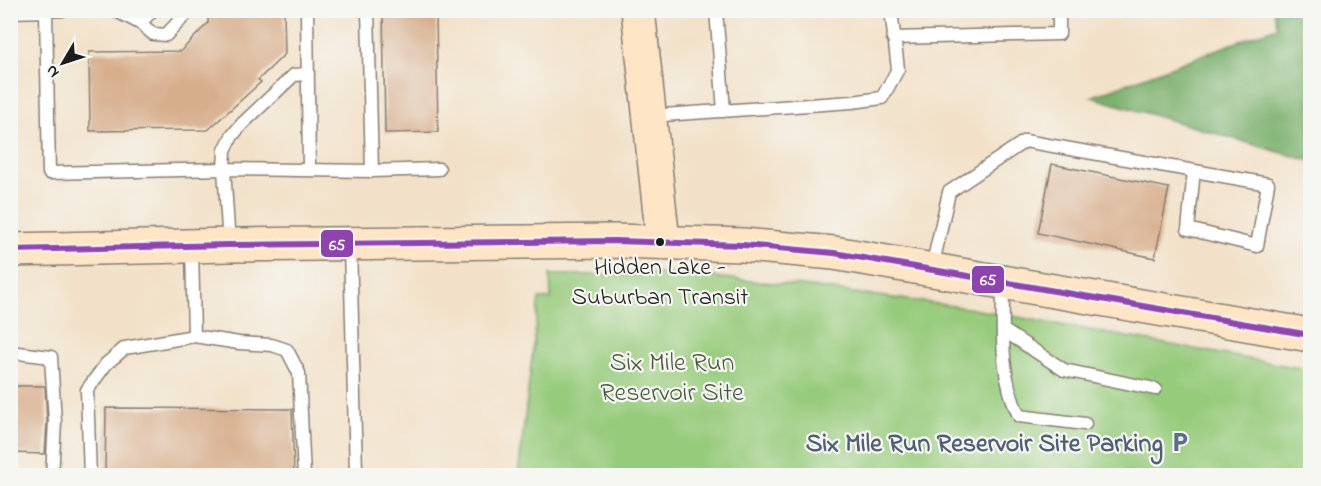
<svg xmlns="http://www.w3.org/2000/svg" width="1321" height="486" font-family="'Indie Flower',sans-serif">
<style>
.green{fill:#97cb7b;stroke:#5a744c;stroke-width:1.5}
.forest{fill:#79af6b;stroke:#4a6644;stroke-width:1.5}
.building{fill:#d7ae8c}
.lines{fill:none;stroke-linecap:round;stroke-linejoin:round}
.lane-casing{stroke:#877e72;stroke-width:15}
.secondary-casing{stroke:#877e72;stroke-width:36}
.lane{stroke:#fff;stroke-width:12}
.secondary{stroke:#fde5c5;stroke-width:33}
.bus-1-casing{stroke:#f6f6f2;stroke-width:10}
.bus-1{stroke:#8e44ad;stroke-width:6}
.bus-dot{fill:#1c1c1c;stroke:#f6f6f2;stroke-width:2}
.labels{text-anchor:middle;stroke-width:4.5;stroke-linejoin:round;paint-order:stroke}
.bus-label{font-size:24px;fill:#1c1c1c;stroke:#f6f6f2}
.park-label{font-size:26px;fill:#47593d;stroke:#f6f6f2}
.service-label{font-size:26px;font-weight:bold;fill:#4e5e75;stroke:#f6f6f2;text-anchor:end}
.line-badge{stroke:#f6f6f2;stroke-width:2}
.badge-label{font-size:16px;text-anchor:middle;font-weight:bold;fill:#fff}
</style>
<rect width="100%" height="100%" fill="#f6f6f2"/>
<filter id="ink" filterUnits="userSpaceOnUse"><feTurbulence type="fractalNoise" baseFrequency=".0167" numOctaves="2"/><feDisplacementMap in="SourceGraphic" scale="12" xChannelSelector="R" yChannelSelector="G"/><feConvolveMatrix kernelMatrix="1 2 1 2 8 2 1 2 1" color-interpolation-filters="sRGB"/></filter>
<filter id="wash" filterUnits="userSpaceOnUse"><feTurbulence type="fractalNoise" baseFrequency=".008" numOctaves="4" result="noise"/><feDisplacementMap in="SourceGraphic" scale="24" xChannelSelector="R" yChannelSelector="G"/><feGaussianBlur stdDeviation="1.35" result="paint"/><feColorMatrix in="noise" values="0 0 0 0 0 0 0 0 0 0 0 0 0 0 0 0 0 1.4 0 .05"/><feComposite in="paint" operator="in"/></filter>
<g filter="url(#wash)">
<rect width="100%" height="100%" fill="#f2e1c8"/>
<!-- green -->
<path class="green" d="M683,274L802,286L961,307L1310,370V475L518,476L539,299H551L550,275Z"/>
<!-- forest -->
<path class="forest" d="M1274,11H1310V161L1091,97L1277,27Z"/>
<g id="blocks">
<!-- building -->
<path class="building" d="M208,10H284L285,54L258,80L261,82L208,130L90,131L89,52L181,51L208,23Z
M383,10H436L438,132L385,133Z
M1052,164L1169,188L1155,258L1038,233Z
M10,386H45L47,422L45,454L10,453Z
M106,408L292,409L294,476H105Z"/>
</g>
</g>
<g filter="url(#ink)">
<use href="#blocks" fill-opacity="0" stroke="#877e72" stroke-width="1.5"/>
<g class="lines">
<!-- lane casing -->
<g class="lane-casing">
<path id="lane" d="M114,10L140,23L153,10
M307,10L309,170
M368,10L372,171
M716,10L724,111
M46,11L63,10
M10,12L46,11L49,173L224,169L229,244
M140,23L153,34L166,35L190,10
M893,38L1059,34V10
M308,74L294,75L242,124L232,136L225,150L224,169L372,171L439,169
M649,116L852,102L882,98L898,69L891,10
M350,246L356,472
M192,247L194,336
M932,268L949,192L1025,141L1268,184L1257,246L1188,229L1194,171
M1003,283C1003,328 999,374 1019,416L1085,424
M1003,330L1064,370L1155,389
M10,352L51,357L55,422L52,476
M90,476L87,390L106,364L125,348L194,336L239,343L272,345L287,350L299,373L304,476"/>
</g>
<!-- secondary casing -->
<g class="secondary-casing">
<path id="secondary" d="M638,10L663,241
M10,250L229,245L615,241L743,245L834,253L1310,335"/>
</g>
<!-- lane -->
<use href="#lane" class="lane"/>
<!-- secondary -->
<use href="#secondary" class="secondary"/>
<!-- bus-1 casing -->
<g class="bus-1-casing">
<path id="bus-1" d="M10,250L229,245L615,241L743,245L834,253L1310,335"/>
</g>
<!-- bus-1 -->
<use href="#bus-1" class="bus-1"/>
</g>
</g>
<!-- icons -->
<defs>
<g id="parking-bare" transform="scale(1.62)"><path d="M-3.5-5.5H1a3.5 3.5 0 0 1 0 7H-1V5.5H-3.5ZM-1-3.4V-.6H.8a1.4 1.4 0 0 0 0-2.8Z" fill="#5c6f8a" stroke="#f6f6f2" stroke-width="2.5" paint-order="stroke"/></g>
</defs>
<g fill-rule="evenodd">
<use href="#parking-bare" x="1180" y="442"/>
</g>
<!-- markers -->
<circle class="bus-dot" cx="660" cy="242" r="5"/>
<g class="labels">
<!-- bus labels -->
<g class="bus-label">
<text x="660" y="274">Hidden Lake -<tspan x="660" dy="30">Suburban Transit</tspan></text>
</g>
<!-- park labels -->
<g class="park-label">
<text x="672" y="370">Six Mile Run<tspan x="672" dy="30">Reservoir Site</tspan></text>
</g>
<!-- service labels -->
<g class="service-label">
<text x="1163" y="451">Six Mile Run Reservoir Site Parking</text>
</g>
</g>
<g class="line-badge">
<rect x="320" y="229" width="34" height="29" rx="6" fill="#8e44ad"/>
<rect x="971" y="265" width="34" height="29" rx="6" fill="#8e44ad"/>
</g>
<g class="badge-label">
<text x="337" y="250">65</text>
<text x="988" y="285">65</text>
</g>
<!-- margin -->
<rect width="1321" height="486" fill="none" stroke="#f6f6f2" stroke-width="36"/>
<!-- north arrow -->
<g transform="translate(63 63) rotate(231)" stroke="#f6f6f2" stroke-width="4.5" paint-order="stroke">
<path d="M0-4.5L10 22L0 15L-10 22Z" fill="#1c1c1c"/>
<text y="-9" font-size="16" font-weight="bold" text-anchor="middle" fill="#1c1c1c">N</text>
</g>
</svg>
